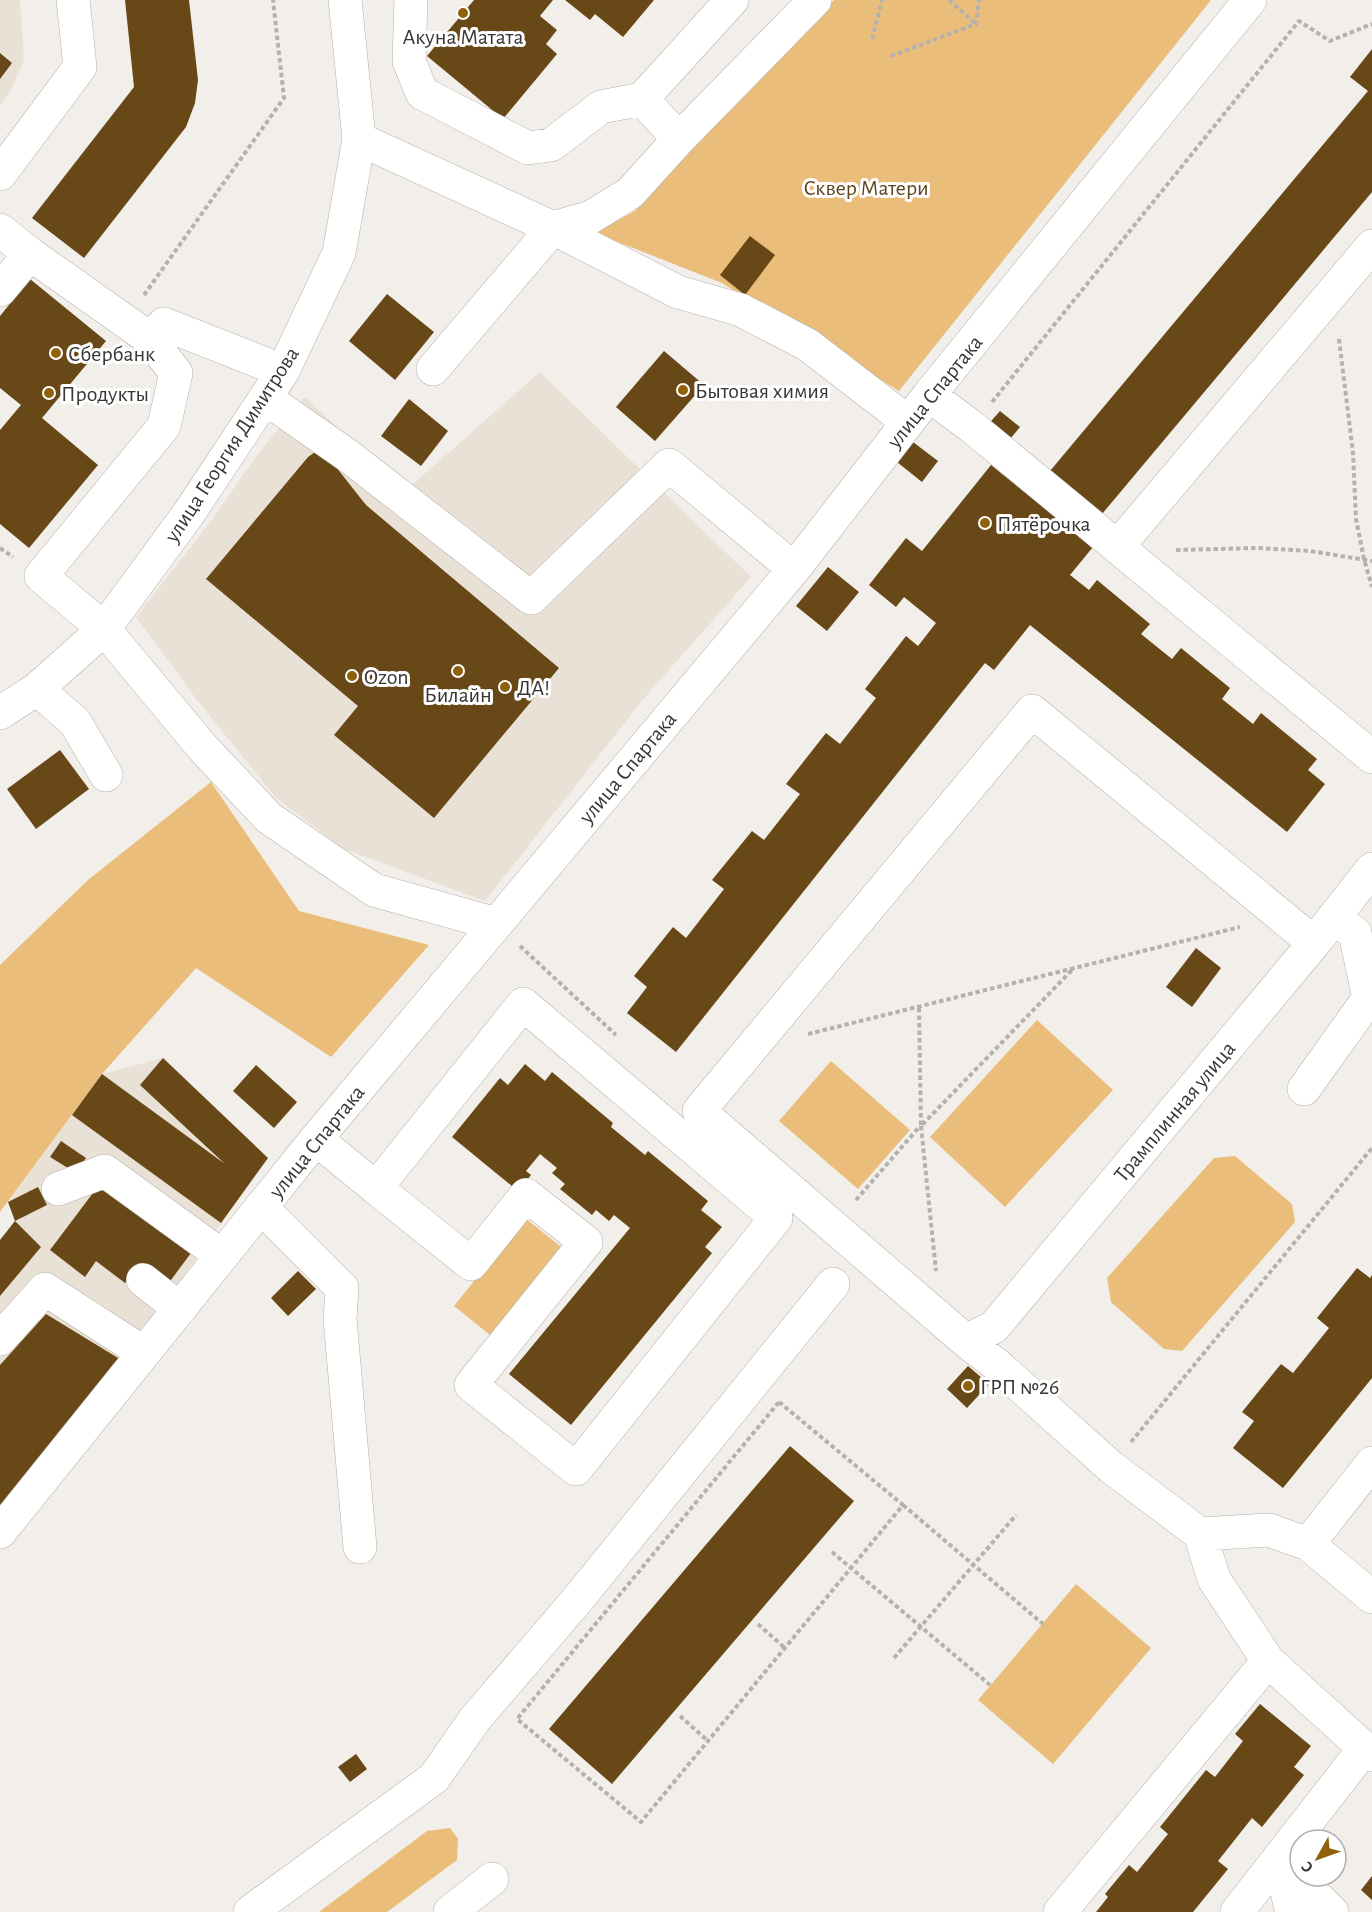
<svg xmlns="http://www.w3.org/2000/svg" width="1372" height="1912" font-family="'Alegreya Sans',sans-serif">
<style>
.built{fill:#e9e1d5}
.green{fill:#eabd7b}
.building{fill:#674816}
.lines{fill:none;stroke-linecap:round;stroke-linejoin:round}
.minor-casing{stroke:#b5b1ac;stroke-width:34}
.path{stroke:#b5b2ae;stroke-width:4;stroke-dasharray:4.5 3;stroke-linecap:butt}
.minor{stroke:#fff;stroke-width:33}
.poi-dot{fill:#8f610a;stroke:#fff;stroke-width:2}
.labels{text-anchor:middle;stroke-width:6;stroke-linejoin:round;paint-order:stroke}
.poi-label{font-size:22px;fill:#383634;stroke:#fff;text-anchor:start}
.park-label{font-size:22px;fill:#5f4620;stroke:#fff}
.street-label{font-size:22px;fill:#383634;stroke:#fff}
</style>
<rect width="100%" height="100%" fill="#f2eee9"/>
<!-- built -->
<path class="built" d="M0,0H20L24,60L11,90L0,105Z
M540,372L751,577L645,697L485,901L344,849L276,798L197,700L136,617L211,521L257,455L305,397L405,491Z
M163,1058L268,1158L123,1361L0,1508V1240L15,1221L8,1202L102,1074Z"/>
<!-- green -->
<path class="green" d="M834,0H1211L899,391L722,283L595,233L635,211L713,123Z
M211,782L299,911L429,945L331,1057L196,968L102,1074L0,1212V965L88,880Z
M1037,1020L1113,1090L1005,1207L930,1137Z
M831,1061L910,1130L858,1189L779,1121Z
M1235,1156L1292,1204L1295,1222L1182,1351L1164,1349L1111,1302L1107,1278L1214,1158Z
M525,1218L566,1251L495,1339L454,1306Z
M1076,1584L1151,1648L1053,1764L978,1700Z
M450,1828L458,1839L457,1860L387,1912H319L427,1831Z"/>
<!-- building -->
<path class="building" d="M125,0H189L198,80L195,103L186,127L84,258L32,218L134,87Z
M474,0H553L540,16L557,30L546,44L557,54L503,119L427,56Z
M565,0H654L623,37L595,14L590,20Z
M1372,49V192L1102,514L1050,471L1368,91L1350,77Z
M0,53L12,63L0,79Z
M750,236L775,255L745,295L720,275Z
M30,279L106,341L42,418L98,465L29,548L0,524V430L21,405L0,388V316Z
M387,294L434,332L395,380L349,341Z
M664,351L704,385L655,441L616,407Z
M409,399L448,431L421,466L381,436Z
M1000,411L1020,427L1005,445L985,428Z
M913,442L938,461L922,482L897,462Z
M321,448L366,505L559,668L434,818L334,735L358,706L206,579L308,457Z
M991,465L1093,547L1070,575L1089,590L1097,580L1150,624L1141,634L1172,659L1181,648L1230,688L1222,699L1253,724L1261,713L1317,759L1308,770L1325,784L1287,832L1030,625L994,670L985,663L676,1052L627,1013L647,987L634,976L673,927L686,938L724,889L712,880L752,831L764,840L800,794L786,784L826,733L840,744L876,698L865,689L906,636L918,646L936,623L904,597L896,607L869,585L906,538L922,551Z
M828,567L859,592L827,631L796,606Z
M60,750L89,789L36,829L7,789Z
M1196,948L1221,968L1192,1007L1166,987Z
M163,1058L268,1158L221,1223L72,1115L102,1074L225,1164L140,1085Z
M525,1064L545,1081L552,1072L613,1123L611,1127L645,1155L648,1151L708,1201L701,1210L722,1227L705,1247L712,1253L571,1425L509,1374L630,1228L614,1215L609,1221L596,1210L592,1215L560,1189L565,1184L552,1173L557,1168L540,1154L526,1171L531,1175L518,1191L452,1137L500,1078L508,1085Z
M256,1065L297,1102L274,1128L233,1091Z
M61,1141L86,1158L76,1173L50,1157Z
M102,1181L194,1249L168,1284L140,1263L125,1283L96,1261L85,1277L50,1250Z
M38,1187L47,1205L15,1221L8,1202Z
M15,1221L41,1247L0,1296V1240Z
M1357,1268L1370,1278L1372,1275V1378L1283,1488L1233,1448L1254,1421L1242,1412L1281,1364L1293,1373L1329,1328L1317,1318Z
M298,1271L316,1289L288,1316L271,1298Z
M46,1314L123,1361L0,1508V1365Z
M968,1366L989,1384L967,1408L947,1389Z
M790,1446L854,1501L612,1784L549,1729Z
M1260,1704L1311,1746L1294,1767L1304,1775L1262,1827L1252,1818L1218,1861L1228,1869L1193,1912H1096L1108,1897L1105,1894L1129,1865L1137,1872L1168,1834L1160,1827L1206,1770L1215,1777L1243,1741L1235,1734Z
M356,1754L367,1769L350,1782L338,1767Z
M1372,1876V1900L1361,1890Z"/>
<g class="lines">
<!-- minor casing -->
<g class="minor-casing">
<path id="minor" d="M411,0L409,61L422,93L528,148L551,145L601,107L642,99L679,139
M642,99L732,0
M359,139L553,228L678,292L741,310L808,345L908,422
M0,174L80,67L73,0
M0,230L30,254L0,290
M30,254L149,338
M433,369L553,228L591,217L630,193L679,139L815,0
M283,371L164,324L149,338L176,373L164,426L41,576L104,629L203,748L269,818L374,890L496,924
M929,395L972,427L1372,757
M265,398L347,455L531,598L669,465L794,569
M1118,546L1372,246
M37,689L75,722L106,775
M0,713L37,689L104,629L189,513L283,371L339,253L359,139L345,0
M1314,943L1032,711L699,1111L966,1341L997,1365L1111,1467L1200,1534L1269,1530L1308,1544L1372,1463
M523,1004L776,1218L576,1469L471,1385L586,1242L526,1195L471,1264L376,1188Z
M1304,1089L1369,998L1355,933L1333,918
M316,1139L376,1188
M58,1189L105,1171L222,1256
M261,1207L342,1288L340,1319L360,1547
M143,1280L180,1309
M0,1339L45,1289L144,1353
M966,1341L994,1327L1314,943L1372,869
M0,1532L316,1139L794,569L929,395L1250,0
M1200,1534L1214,1579L1268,1661L1372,1755
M1308,1544L1372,1597
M250,1912L434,1778L475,1719L578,1599L833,1284
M450,1912L492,1879
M1060,1912L1268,1661
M1237,1912L1364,1749
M1292,1912L1279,1860L1332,1912"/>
</g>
<!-- path -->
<path class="path" d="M949,0L976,24
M872,39L882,0
M891,56L976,24L979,0
M144,295L284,98L273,0
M1339,339L1353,453L1356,519L1364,559L1372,587
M992,402L1299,21L1330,41L1372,24
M0,548L13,557
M1176,550L1258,548L1310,551L1372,561
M520,946L616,1035
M919,1008L921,1126L1073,969
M808,1034L1240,927
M921,1126L936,1271
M856,1200L920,1126
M779,1402L903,1505L641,1822L517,1719Z
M1131,1442L1372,1148
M903,1505L1043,1624
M832,1552L990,1685
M758,1624L785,1648
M894,1658L1016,1515
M680,1716L708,1741"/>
<!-- minor -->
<use href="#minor" class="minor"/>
</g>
<!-- markers -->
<g class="poi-dot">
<circle cx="463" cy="13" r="6"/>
<circle cx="56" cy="353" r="6"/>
<circle cx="683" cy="390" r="6"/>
<circle cx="49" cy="393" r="6"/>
<circle cx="985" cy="523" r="6"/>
<circle cx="458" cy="671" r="6"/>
<circle cx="352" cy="676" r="6"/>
<circle cx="505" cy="687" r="6"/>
<circle cx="968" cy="1386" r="6"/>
</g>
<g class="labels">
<!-- poi labels -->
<g class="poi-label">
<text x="463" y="44" text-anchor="middle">Акуна Матата</text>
<text x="68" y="361">Сбербанк</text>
<text x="695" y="398">Бытовая химия</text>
<text x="61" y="401">Продукты</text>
<text x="997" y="531">Пятёрочка</text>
<text x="364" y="684">Ozon</text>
<text x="517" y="695">ДА!</text>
<text x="458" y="702" text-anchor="middle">Билайн</text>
<text x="980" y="1394">ГРП №26</text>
</g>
<!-- park labels -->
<g class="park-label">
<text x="866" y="195">Сквер Матери</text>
</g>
<!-- street labels -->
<g class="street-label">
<text transform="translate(934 391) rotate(-51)" y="8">улица Спартака</text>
<text transform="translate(231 444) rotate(-57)" y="8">улица Георгия Димитрова</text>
<text transform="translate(627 767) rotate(-50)" y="8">улица Спартака</text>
<text transform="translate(1174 1111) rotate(-50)" y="8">Трамплинная улица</text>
<text transform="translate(316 1141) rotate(-51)" y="8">улица Спартака</text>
</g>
</g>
<!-- north arrow -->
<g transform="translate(1318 1858) rotate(230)"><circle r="28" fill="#ffffff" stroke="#afafae" stroke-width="1.5"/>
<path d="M0-4.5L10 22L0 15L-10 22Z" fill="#8f610a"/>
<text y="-9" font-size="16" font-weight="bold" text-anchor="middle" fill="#383634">С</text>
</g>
</svg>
